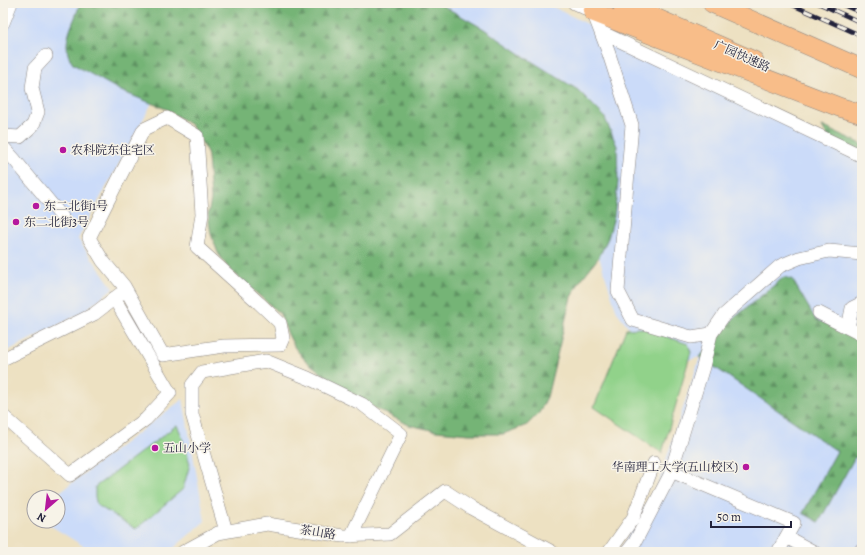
<svg xmlns="http://www.w3.org/2000/svg" width="865" height="555" font-family="Alegreya,'Noto Serif SC',serif">
<style>
.built{fill:#cbdbf9}
.grass{fill:#91d28a;stroke:#5a7a62}
.forest{fill:url(#forest-firs);stroke:#4b6b58}
.lines{fill:none;stroke-linecap:round;stroke-linejoin:round}
.minor-casing{stroke:#88827e;stroke-width:14}
.highway-casing{stroke:#88827e;stroke-width:20}
.minor{stroke:#fff;stroke-width:13}
.highway{stroke:#f8bd89;stroke-width:19}
.rail-casing{stroke:#22223b;stroke-width:4.5}
.rail{stroke:#f7f3e8;stroke-width:3;stroke-dasharray:9;stroke-linecap:butt}
.poi-dot{fill:#b5179e;stroke:#f7f3e8;stroke-width:1.5}
.labels{text-anchor:middle;stroke-width:3;stroke-linejoin:round;paint-order:stroke}
.street-label{font-size:12px;fill:#22223b;stroke:#f7f3e8}
.poi-label{font-size:12px;fill:#22223b;stroke:#f7f3e8;text-anchor:start}
</style>
<defs>
<pattern id="forest-firs" width="22" height="20" patternUnits="userSpaceOnUse"><rect width="22" height="20" fill="#74b476"/><path d="M5 1l3.5 6h-7zM16 11l3.5 6h-7z" fill="#5f9262"/></pattern>
</defs>
<rect width="100%" height="100%" fill="#f7f3e8"/>
<filter id="ink" filterUnits="userSpaceOnUse"><feTurbulence type="fractalNoise" baseFrequency=".025" numOctaves="2"/><feDisplacementMap in="SourceGraphic" scale="8" xChannelSelector="R" yChannelSelector="G"/><feConvolveMatrix kernelMatrix="1 2 1 2 8 2 1 2 1" color-interpolation-filters="sRGB"/></filter>
<filter id="wash" filterUnits="userSpaceOnUse"><feTurbulence type="fractalNoise" baseFrequency=".012" numOctaves="4" result="noise"/><feDisplacementMap in="SourceGraphic" scale="16" xChannelSelector="R" yChannelSelector="G"/><feGaussianBlur stdDeviation="0.9" result="paint"/><feColorMatrix in="noise" values="0 0 0 0 0 0 0 0 0 0 0 0 0 0 0 0 0 1.4 0 .05"/><feComposite in="paint" operator="in"/></filter>
<g filter="url(#wash)">
<rect width="100%" height="100%" fill="#ede1c2"/>
<!-- built -->
<path class="built" d="M3,3H80L77,15L67,41L73,64L121,91L152,103L78,239L113,288L82,313L3,353Z
M438,3H545L728,93L862,156V552H618L658,483L700,357L689,360L665,341L630,329L617,312L599,257L608,238L618,182L617,146L578,90L528,59L484,29Z
M183,399L205,521L169,552H93L43,521H58V497H53Z"/>
<!-- grass -->
<path class="grass" d="M642,328L688,344L691,352L662,453L594,407L626,329Z
M177,425L181,434L190,464L183,489L136,529L97,505L95,497V487Z"/>
<!-- forest -->
<path class="forest" d="M80,3H438L484,29L528,59L578,90L604,116L617,146L618,182L614,217L608,238L599,257L580,281L571,297L547,397L539,413L527,425L503,434H469L436,431L409,425L373,407L324,375L305,360L295,348L287,332L280,314L228,268L218,253L211,234L208,215L211,199L208,157L207,152L191,125L166,109L121,91L73,64C58,44 75,23 80,3Z
M822,126L862,144V157L830,141Z
M784,277L792,279L816,320L847,330L862,341V460L855,457L819,522L803,513L837,451L700,357L733,319Z"/>
</g>
<g filter="url(#ink)">
<g class="lines">
<!-- minor casing -->
<g class="minor-casing">
<path id="minor" d="M574,3L593,12L608,51L632,125L618,291L633,320L691,337L711,334
M3,23L11,3
M601,32L862,156
M167,118L197,136L202,214L197,247L259,303L280,323L283,338L280,345L224,346L163,355L124,286L103,261L89,238L144,129Z
M3,136L20,137L33,125L38,112L32,88L35,68L46,56
M3,147L14,159L62,217
M819,313L862,335
M848,328L852,308L862,303
M3,359L94,314L120,294
M3,416L70,475L146,419L170,393L114,298
M671,471L794,523L778,552
M226,531L192,414V385L202,372L266,361L308,378L362,404L401,434L351,536
M786,537L814,552
M183,552L218,533L267,524L343,536L390,534L445,491L471,508L552,552
M609,552L633,518L654,463
M627,552L635,542L670,475L703,367L711,334L724,315L780,266L799,258L829,251L862,254
M860,552L862,549"/>
</g>
<!-- highway casing -->
<g class="highway-casing">
<path id="highway" d="M621,3L754,61
M712,3L862,69
M593,12L839,107L862,114"/>
</g>
<!-- minor -->
<use href="#minor" class="minor"/>
<!-- highway -->
<use href="#highway" class="highway"/>
<!-- rail casing -->
<g class="rail-casing">
<path id="rail" d="M788,3L862,36
M818,3L862,23
M838,3L862,13
M854,3L862,6"/>
</g>
<!-- rail -->
<use href="#rail" class="rail"/>
</g>
</g>
<!-- markers -->
<g class="poi-dot">
<circle cx="63" cy="150" r="4"/>
<circle cx="36" cy="206" r="4"/>
<circle cx="16" cy="222" r="4"/>
<circle cx="155" cy="448" r="4"/>
<circle cx="746" cy="467" r="4"/>
</g>
<g class="labels">
<!-- street labels -->
<g class="street-label">
<text transform="translate(742 56) rotate(24)" y="4">广园快速路</text>
<text transform="translate(318 532) rotate(9)" y="4">茶山路</text>
</g>
<!-- poi labels -->
<g class="poi-label">
<text x="71" y="154">农科院东住宅区</text>
<text x="44" y="210">东二北街1号</text>
<text x="24" y="226">东二北街3号</text>
<text x="163" y="452">五山小学</text>
<text x="738" y="471" text-anchor="end">华南理工大学(五山校区)</text>
</g>
</g>
<!-- margin -->
<rect width="865" height="555" fill="none" stroke="#f7f3e8" stroke-width="16"/>
<!-- north arrow -->
<g transform="translate(46 509) rotate(208)"><circle r="19" fill="#f7f3e8" stroke="#a29fa3"/>
<path d="M0-3L7 15L0 10L-7 15Z" fill="#b5179e"/>
<text y="-6" font-size="11" font-weight="bold" text-anchor="middle" fill="#22223b">N</text>
</g>
<!-- scale -->
<path d="M711 521v6h80v-6" fill="none" stroke="#22223b" stroke-width="2"/>
<text x="717" y="521" font-size="12" fill="#22223b" stroke="#f7f3e8" stroke-width="3" paint-order="stroke">50 m</text>
</svg>
